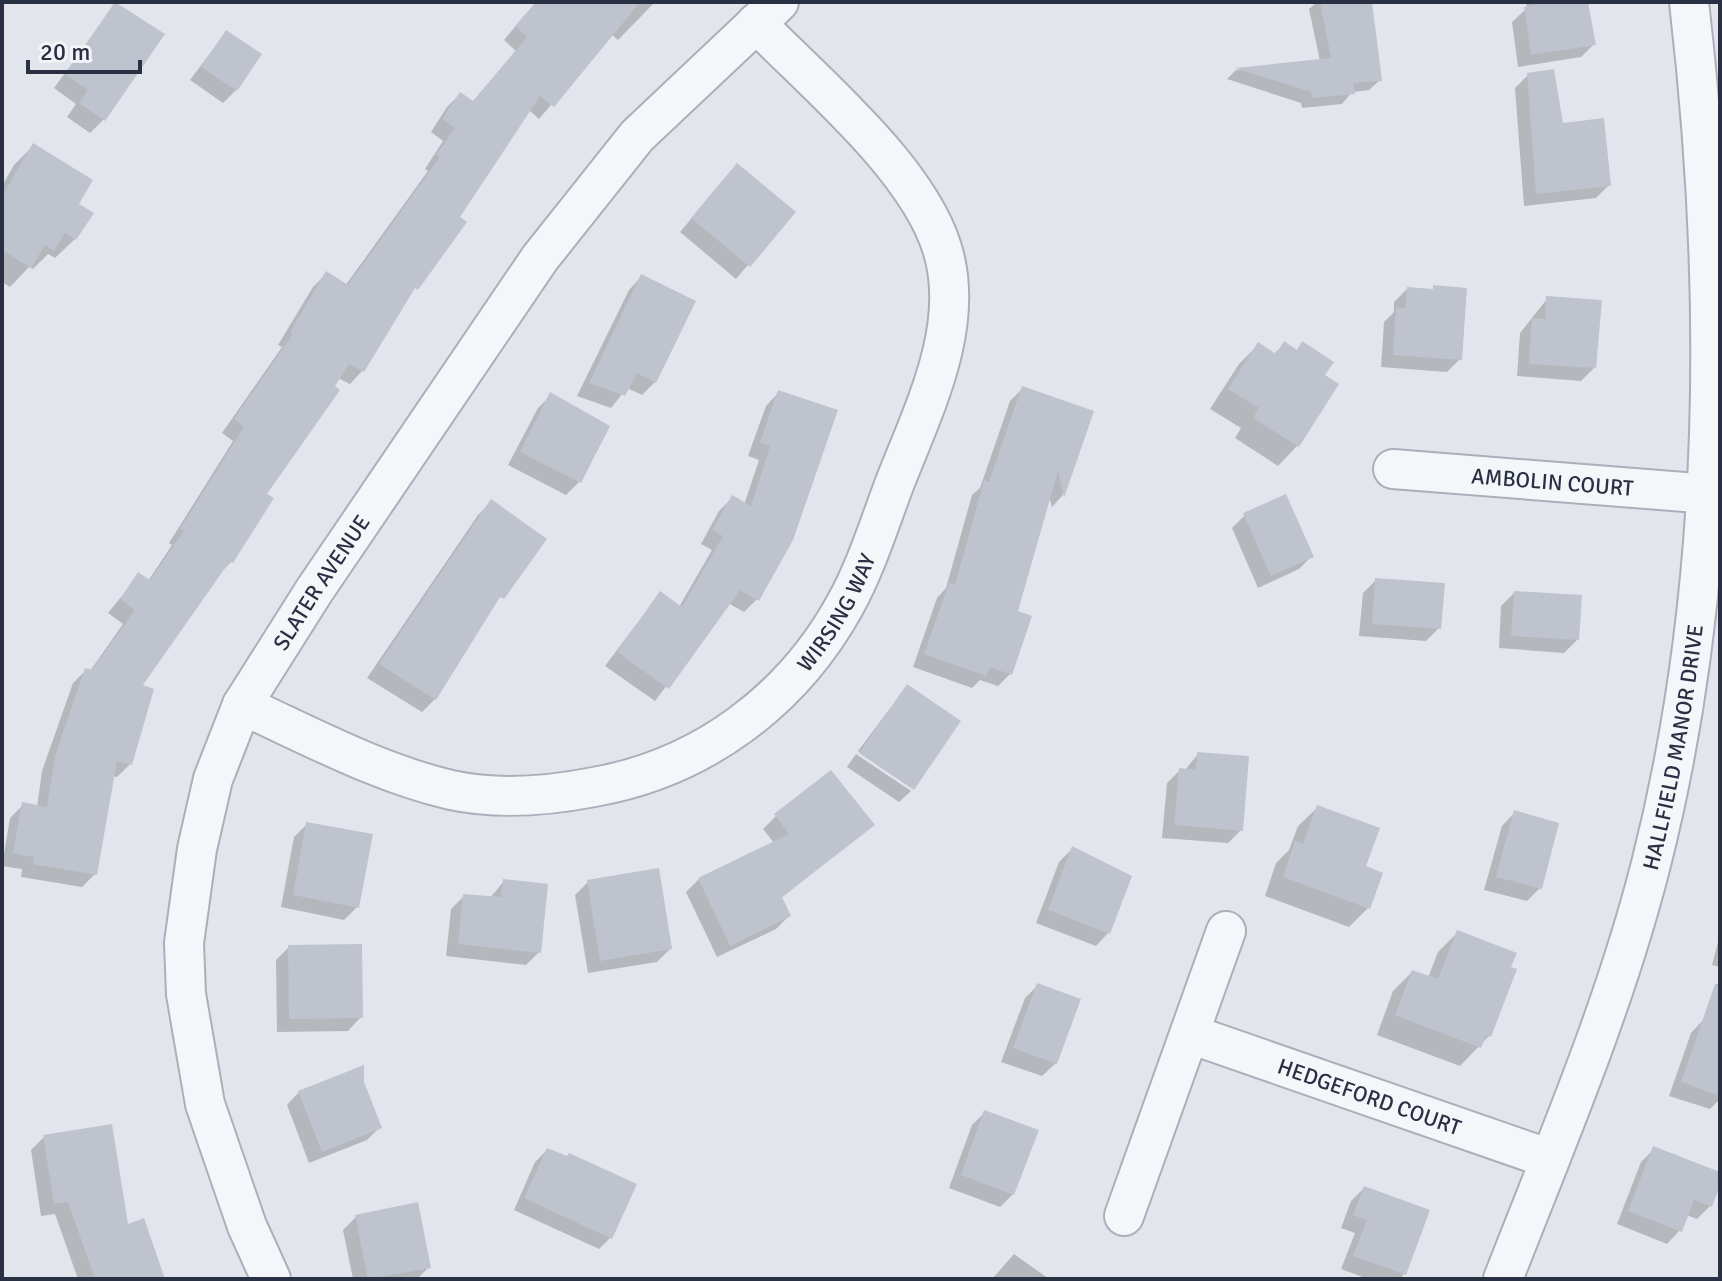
<svg xmlns="http://www.w3.org/2000/svg" width="1722" height="1281" font-family="Signika,sans-serif">
<style>
.shadow{fill:#0003}
.building{fill:#bfc3cd}
.lines{fill:none;stroke-linecap:round;stroke-linejoin:round}
.minor-casing{stroke:#abafb9;stroke-width:42}
.minor{stroke:#f5f6f9;stroke-width:38}
.labels{text-anchor:middle;stroke-width:6;stroke-linejoin:round;paint-order:stroke}
.street-label{font-size:22px;fill:#2a3043;stroke:#f2f4f8}
</style>
<rect width="100%" height="100%" fill="#e2e5eb"/>
<!-- shadow -->
<path class="shadow" d="M570,2H655L618,40L611,34L539,119L529,110L458,218L464,223L406,299L363,370L350,384L338,378L265,494L231,562L218,575L140,687L130,764L117,777L112,776L95,874L82,887L21,877L22,869L2,866L10,818L23,805L37,807L42,771L73,683L86,670L90,671L123,624L108,613L139,575L148,581L172,545L169,543L233,441L222,433L282,347L278,345L313,287L326,274L345,286L428,171L425,169L443,141L431,132L447,107L460,94L472,103L516,51L504,40L524,16Z
M1317,2H1370L1380,80L1369,90L1352,92L1342,104L1302,108L1301,103L1227,79L1236,70L1320,61L1309,9Z
M1526,2H1586L1594,44L1581,57L1518,67L1512,22L1527,8Z
M116,4L162,35L103,120L90,133L67,117L76,104L54,88Z
M226,32L236,90L223,103L190,80Z
M1528,75L1609,185L1596,198L1524,206L1515,88Z
M34,145L76,204L75,239L55,258L48,254L33,269L29,267L10,287L2,282V186L14,165Z
M725,179L793,212L736,279L680,232Z
M642,276L655,382L642,395L627,388L611,408L577,396L629,290Z
M1407,289L1460,359L1447,372L1381,367L1384,322L1394,312V302Z
M1547,299L1595,367L1581,381L1517,376L1520,333Z
M1259,344L1274,354L1284,344L1295,351L1303,344L1323,376L1336,385L1297,446L1278,466L1235,438L1241,428L1210,409L1239,364Z
M1023,388L1092,412L1062,496L1052,507L1049,496L1016,612L1010,674L998,686L980,680L972,688L913,667L937,598L946,588L972,495L980,488L1010,401Z
M779,392L757,599L744,612L728,603L655,701L605,666L660,593L679,607L712,550L701,544L719,511L732,498L744,505L759,460L748,456L766,406Z
M551,395L579,482L566,495L508,465L538,408Z
M491,502L544,540L488,612L435,699L422,712L367,678L478,515Z
M1245,515L1312,556L1299,569L1258,588L1232,528Z
M1376,580L1439,628L1426,641L1359,636L1363,593Z
M1514,593L1577,640L1564,653L1499,648L1501,606Z
M907,686L913,787L858,751Z
M856,754L911,791L899,802L847,767Z
M1198,754L1241,830L1228,843L1162,838L1167,783L1180,770H1185Z
M1318,807L1364,868L1368,908L1349,927L1265,896L1276,863L1289,850L1298,826Z
M1515,812L1540,888L1527,901L1484,890L1502,826Z
M776,816L872,825L780,899L789,916L776,929L717,957L686,892L699,879L774,843L763,829Z
M307,824L357,907L344,920L281,907L294,837Z
M1072,849L1109,932L1096,946L1036,923L1059,862Z
M504,881L539,952L526,965L446,956L451,909L464,896L490,898Z
M588,882L670,949L657,962L588,973L575,895Z
M1457,933L1489,1036L1460,1066L1377,1035L1393,991L1412,972L1428,978L1438,952Z
M1720,934V967L1712,965Z
M289,947L361,1017L348,1031L277,1032L276,960Z
M1038,985L1056,1063L1042,1076L1001,1062L1025,998Z
M1704,1019L1720,1025V1099L1710,1109L1669,1096L1691,1033Z
M362,1083L379,1128L367,1140L309,1163L287,1105L299,1092Z
M985,1112L1013,1194L1000,1207L949,1188L972,1125Z
M44,1137L126,1227L163,1279H78L55,1214L41,1216L31,1150Z
M1654,1149L1720,1174L1710,1206L1697,1219L1686,1215L1680,1230L1667,1244L1617,1224L1641,1162Z
M547,1150L610,1238L599,1249L514,1210L535,1162Z
M1364,1188L1404,1274L1400,1279H1368L1341,1269L1355,1233L1341,1228L1351,1201Z
M356,1217L429,1267L417,1279H353L343,1230Z
M1014,1254L1049,1279H992Z"/>
<!-- building -->
<path class="building" d="M115,2L165,34L105,121L79,103L88,90L65,74Z
M536,2H640L554,107L540,96L460,217L467,222L418,290L415,288L364,372L349,364L335,386L340,390L267,494L274,498L233,563L230,561L143,685L154,689L132,765L117,761L97,875L33,864L34,857L13,853L22,802L47,807L55,756L85,668L92,670L135,610L120,599L138,572L150,580L184,531L180,529L244,427L234,419L293,334L290,332L326,271L348,285L440,157L436,155L455,128L442,119L460,92L473,101L527,37L515,26Z
M1320,2H1372L1382,81L1353,83L1355,94L1312,98L1311,92L1235,68L1331,58Z
M1550,2H1588L1596,45L1531,55L1524,7Z
M226,30L262,54L237,91L201,67Z
M1554,69L1563,123L1604,118L1611,186L1536,194L1527,73Z
M33,143L93,180L79,204L94,213L76,240L65,233L54,251L45,245L31,268L2,250V196Z
M737,163L796,212L750,267L691,218Z
M641,274L696,301L656,383L637,373L625,396L589,383Z
M1433,285L1467,288L1462,360L1393,355L1396,307L1405,308L1407,287L1433,289Z
M1546,296L1602,300L1596,368L1529,364L1532,318L1545,319Z
M1284,341L1297,350L1302,341L1334,362L1325,375L1339,384L1299,447L1253,418L1259,408L1228,389L1258,342L1276,354Z
M1022,386L1094,411L1064,498L1058,471L1018,611L1032,616L1012,675L990,667L986,676L924,654L949,583L955,585L984,480L989,482Z
M778,390L838,410L793,540L759,601L740,590L669,689L617,652L660,591L682,607L723,536L712,530L732,495L751,506L770,446L760,443Z
M550,392L610,426L581,483L520,452Z
M1286,494L1314,557L1271,576L1243,513Z
M491,499L547,539L504,599L500,597L436,700L379,664Z
M1375,578L1445,583L1441,629L1372,624Z
M1514,591L1582,595L1579,640L1511,636Z
M907,684L961,721L914,790L859,753Z
M1197,752L1249,756L1243,831L1174,825L1179,768L1196,770Z
M831,770L875,825L782,897L791,916L730,946L698,878L789,834L774,814Z
M1317,805L1380,828L1366,866L1383,873L1370,909L1283,877L1295,841L1303,844Z
M1514,810L1559,823L1542,889L1496,877Z
M306,822L373,834L359,908L293,895Z
M1072,846L1132,876L1110,934L1048,910Z
M659,868L672,949L600,961L587,880Z
M503,879L548,884L541,953L458,944L463,894L501,897Z
M1457,930L1517,953L1511,967L1517,969L1491,1037L1486,1035L1481,1048L1395,1015L1412,970L1438,979Z
M362,944L363,1018L289,1019L288,945Z
M1037,983L1081,999L1057,1064L1013,1048Z
M1715,984H1720V1096L1681,1082Z
M364,1065V1082L382,1128L322,1152L298,1091Z
M984,1110L1039,1130L1014,1195L961,1175Z
M112,1124L128,1224L144,1218L165,1279H95L68,1202L54,1204L43,1135Z
M1653,1146L1720,1172V1185L1712,1207L1694,1200L1682,1232L1628,1211Z
M547,1148L567,1156L569,1153L637,1184L612,1239L524,1198Z
M1364,1186L1430,1210L1406,1275L1353,1256L1367,1220L1353,1215Z
M418,1202L431,1268L368,1279L355,1215Z"/>
<g class="lines">
<!-- minor casing -->
<g class="minor-casing">
<g id="minor">
<path id="s1" d="M1393,469L1710,494"/>
<path id="s2" d="M242,705C310,736 378,773 451,790C497,800 548,796 594,787C702,768 792,701 845,605C866,567 879,525 894,485C922,412 967,327 942,248C917,168 816,84 756,23"/>
<path id="s3" d="M1190,1034L1550,1159"/>
<path d="M1124,1216L1226,931"/>
<path id="s4" d="M271,1279L247,1226L205,1104L186,994L184,943L197,849L213,779L242,705L314,591L540,258L637,136L779,2"/>
<path id="s5" d="M1503,1279C1556,1143 1615,1006 1651,864C1722,585 1722,286 1689,2"/>
</g>
</g>
<!-- minor -->
<use href="#minor" class="minor"/>
</g>
<g class="labels">
<!-- street labels -->
<g class="street-label">
<text dy="8" stroke="none"><textPath href="#s1" startOffset="160">AMBOLIN COURT</textPath></text>
<text dy="8" stroke="none"><textPath href="#s4" startOffset="742">SLATER AVENUE</textPath></text>
<text dy="8" stroke="none"><textPath href="#s2" startOffset="680">WIRSING WAY</textPath></text>
<text dy="8" stroke="none"><textPath href="#s5" startOffset="560">HALLFIELD MANOR DRIVE</textPath></text>
<text dy="8" stroke="none"><textPath href="#s3" startOffset="190">HEDGEFORD COURT</textPath></text>
</g>
</g>
<!-- border -->
<rect width="1722" height="1281" fill="none" stroke="#2a3043" stroke-width="8"/>
<!-- scale -->
<path d="M28 60v12h112v-12" fill="none" stroke="#2a3043" stroke-width="4"/>
<text x="40" y="60" font-size="24" fill="#2a3043" stroke="#f2f4f8" stroke-width="6" paint-order="stroke">20 m</text>
</svg>
